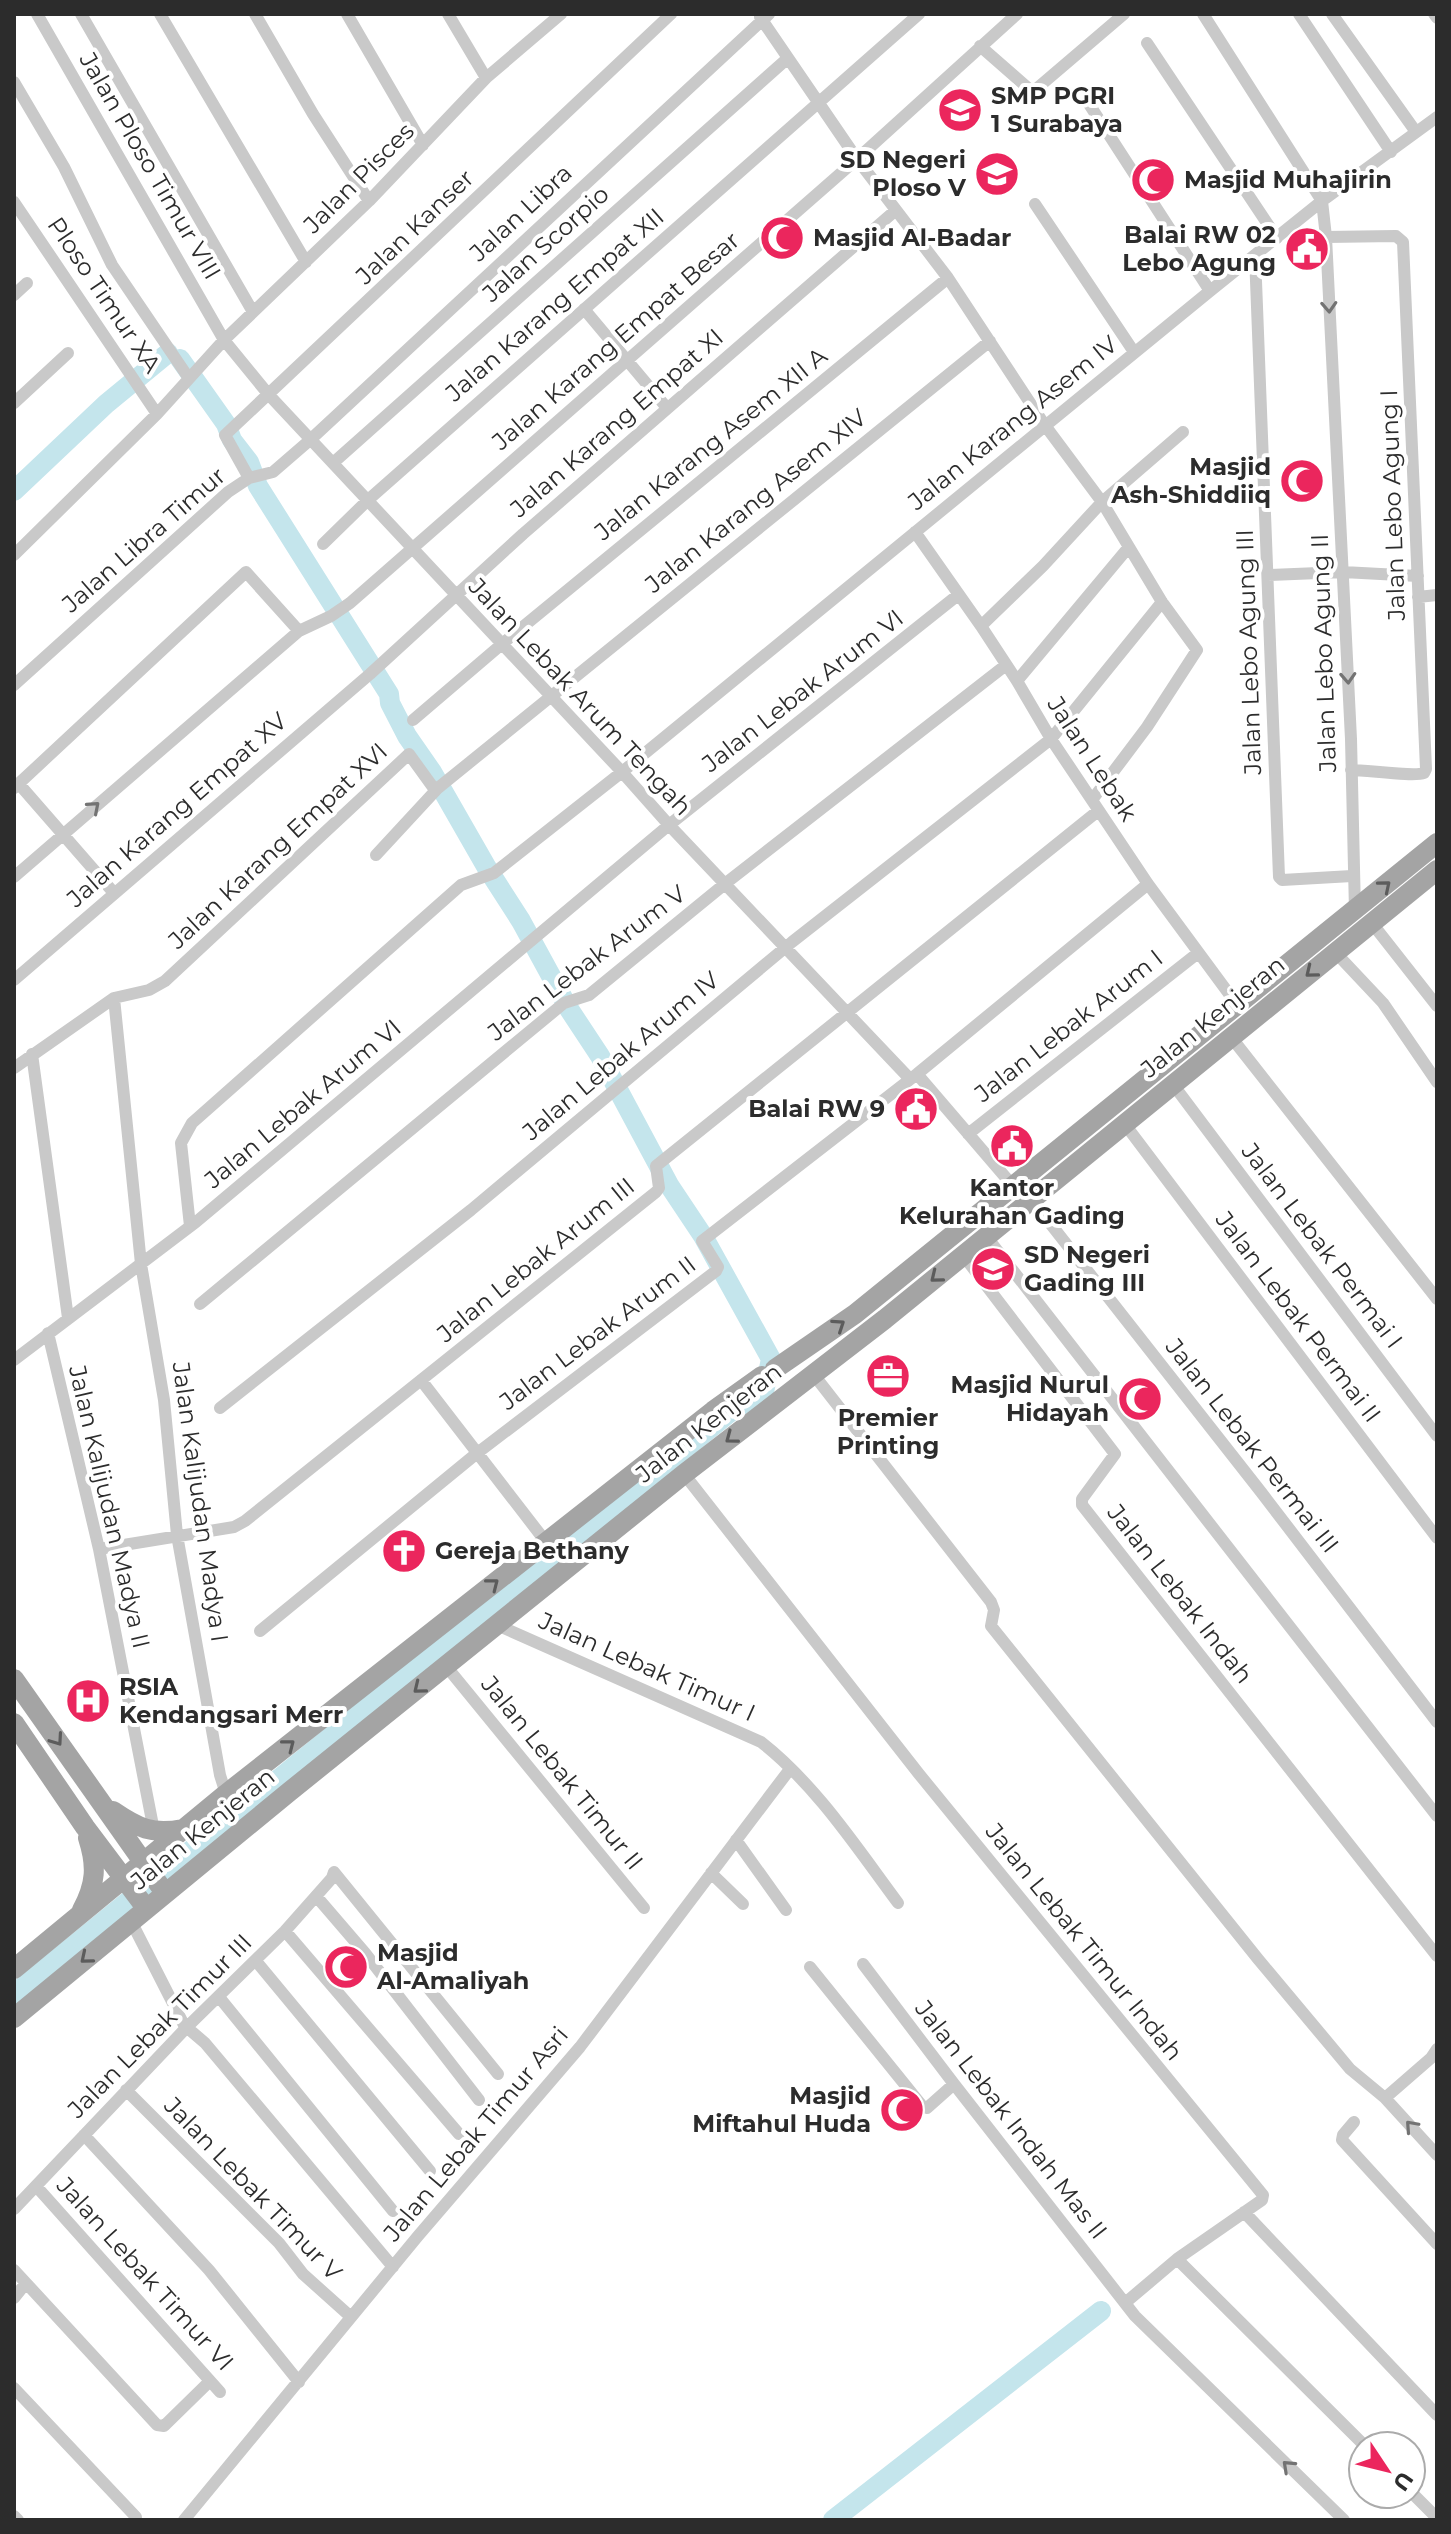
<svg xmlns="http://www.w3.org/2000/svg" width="1451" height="2534" font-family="Montserrat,sans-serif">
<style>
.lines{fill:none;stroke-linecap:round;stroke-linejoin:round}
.river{stroke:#c4e5ec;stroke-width:20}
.street{stroke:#c9c9c9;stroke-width:12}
.primary{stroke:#a4a4a4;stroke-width:20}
.oneway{stroke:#737373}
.oneway2{stroke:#5c5c5c}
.labels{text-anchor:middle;stroke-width:8;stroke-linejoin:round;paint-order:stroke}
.poi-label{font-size:24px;font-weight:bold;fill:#2c2c2c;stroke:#fff;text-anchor:start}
.street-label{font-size:24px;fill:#2c2c2c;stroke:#fff}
</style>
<rect width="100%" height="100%" fill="#fff"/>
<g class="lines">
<!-- river -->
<path class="river" d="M14,491L106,404L168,353
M14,1994L734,1409L764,1392L771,1359L703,1236L669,1185L600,1056L569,1009L521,921L487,868L432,772L407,736L390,703L389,694L258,486L249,462L232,440L226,424L180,359
M833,2520L1101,2311"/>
<!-- street -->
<path class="street" d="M37,14L224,340L269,395L622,772L669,825L910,1079
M81,14L253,312
M160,14L306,262
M255,14L313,114L369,201
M347,14L423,145
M448,14L486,78
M1203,14L1322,201L1326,237L1351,739L1355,911
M1299,14L1391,152
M1332,14L1416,132
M1434,14L1437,18
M760,17L857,159L948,278L1044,424L1102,502L1162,602L1197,650L1147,727L1092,800
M1147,43L1277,238
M980,46L1028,88L1035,90L1124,14
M14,82L64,167L112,265L188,377
M1089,104L1210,291
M14,202L157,414
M1035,204L1134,352
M1326,237L1396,236L1403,242L1426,769L1424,773C1414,777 1367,770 1351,770
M1255,255L1279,877L1282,880L1352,876
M14,295L27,283
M584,309L667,408
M14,403L68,353
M333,463L788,58
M249,478L225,435L671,14
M915,532L981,626L1017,681L1051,739L1148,884L1238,1006
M323,544L368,500L919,14
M14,555L157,414L224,340L369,201L486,78L561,14
M1268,575L1343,572L1418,576
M1418,597L1437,595
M981,626L1043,566L1102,502L1183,432
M1017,681L1128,548
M14,685L228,492L249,478L273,472L310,440L769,14
M413,720L502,644L948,278
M19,784L114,893
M14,788L246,572L299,631
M376,855L438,788L990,341
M14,877L299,631L331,616L350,603L857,159L1017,14
M1371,922L1437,1006
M1335,952L1383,1003L1437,1082
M14,980L370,674L523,534L896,210
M114,998L141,1264L164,1400L177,1535L220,1775L226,1794
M1231,1037L1437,1299
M32,1054L68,1318
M14,1068L114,998L149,990L165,981L409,754L435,790
M917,1074L1013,1186
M1172,1083L1437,1436
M1124,1123L1437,1538
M968,1134L1198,953
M1031,1199L1261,1492L1437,1722
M190,1226L181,1143L192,1123L461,885L494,873L622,772L1210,291L1322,201L1437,117
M986,1236L1437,1816
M963,1255L1115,1454L1082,1499V1505L1437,1956
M200,1304L564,1003L589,995L726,883L1006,665
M48,1333L99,1549L154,1831
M14,1360L196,1222L669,825L958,595
M814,1375L991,1602L994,1610L991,1626L1258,1959L1350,2069L1385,2098L1431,2058L1437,2049
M421,1380L546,1542
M220,1408L471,1210L792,942L1051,739L1162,602
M684,1474L919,1774L1263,2195L1262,2200L1177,2259L1125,2303
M99,1549L234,1527L245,1521L656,1192L659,1188L656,1166L1098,811
M497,1625L761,1742C816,1785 857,1848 898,1903
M260,1631L476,1454L716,1271L718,1267L702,1241L917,1074L1148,884
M446,1666L644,1908
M736,1840L786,1910
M711,1873L743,1904
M316,1896L365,1953L479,2100
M131,1921L184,2025L205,2043L393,2267
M285,1931L459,2134
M256,1961L430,2171
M863,1964L954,2084L1135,2316L1344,2520
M810,1967L923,2107L927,2108L954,2084
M219,1997L393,2211
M126,2090L279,2243L303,2274L351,2317
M1385,2098L1437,2155
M1354,2122L1343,2135L1342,2140L1437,2244
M84,2135L209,2270L299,2382
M36,2186L220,2392
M14,2209L186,2028L285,1931L332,1878L334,1872L498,2074
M1244,2212L1437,2415
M1177,2259L1365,2446
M14,2270L157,2425L164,2426L210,2381
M14,2298L26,2283
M14,2388L136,2517
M1411,2492L1437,2518
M14,2516L18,2520
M184,2520L418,2236L580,2047L790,1769"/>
<!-- primary -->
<path class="primary" d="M775,1369L855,1314L1437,843
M14,1679L165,1893
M14,1723L85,1827L146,1908
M113,1811C138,1828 152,1835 183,1829
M82,1910C96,1884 97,1866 88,1838
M14,1969L226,1794L713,1411L762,1376
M14,2018L289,1792L684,1474L885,1319L1437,870"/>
</g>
<!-- one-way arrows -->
<defs><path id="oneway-chevron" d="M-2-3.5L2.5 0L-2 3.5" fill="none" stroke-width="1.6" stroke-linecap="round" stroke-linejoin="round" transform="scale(2)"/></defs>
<g class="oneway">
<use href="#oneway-chevron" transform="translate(1329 307) rotate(87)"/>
<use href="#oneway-chevron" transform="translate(1348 678) rotate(87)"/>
<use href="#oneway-chevron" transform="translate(94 807) rotate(-41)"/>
<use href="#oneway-chevron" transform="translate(1411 2126) rotate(-132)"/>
<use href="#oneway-chevron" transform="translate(1288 2466) rotate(-137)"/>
</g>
<g class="oneway2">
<use href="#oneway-chevron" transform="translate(1385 886) rotate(-40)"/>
<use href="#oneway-chevron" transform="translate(1311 972) rotate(141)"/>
<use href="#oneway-chevron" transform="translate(936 1277) rotate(141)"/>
<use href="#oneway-chevron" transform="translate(839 1325) rotate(-34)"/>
<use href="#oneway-chevron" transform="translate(731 1438) rotate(143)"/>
<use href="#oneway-chevron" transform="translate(493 1584) rotate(-38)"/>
<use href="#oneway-chevron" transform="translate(419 1688) rotate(141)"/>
<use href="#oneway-chevron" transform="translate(57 1740) rotate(55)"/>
<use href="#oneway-chevron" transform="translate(289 1745) rotate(-38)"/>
<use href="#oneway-chevron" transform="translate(86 1958) rotate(140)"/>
</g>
<!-- icons -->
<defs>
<g id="school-disc" transform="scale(2.3)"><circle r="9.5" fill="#eb265d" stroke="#fff"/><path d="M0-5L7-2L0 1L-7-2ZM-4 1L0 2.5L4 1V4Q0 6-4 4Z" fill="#fff"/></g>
<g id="mosque-disc" transform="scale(2.3)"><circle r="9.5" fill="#eb265d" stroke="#fff"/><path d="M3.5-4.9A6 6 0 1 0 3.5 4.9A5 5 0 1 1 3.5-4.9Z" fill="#fff"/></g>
<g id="civic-disc" transform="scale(2.3)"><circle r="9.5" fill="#eb265d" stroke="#fff"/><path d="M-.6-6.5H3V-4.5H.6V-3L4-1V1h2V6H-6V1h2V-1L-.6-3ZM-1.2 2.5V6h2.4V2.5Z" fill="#fff"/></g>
<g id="office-disc" transform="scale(2.3)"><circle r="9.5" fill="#eb265d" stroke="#fff"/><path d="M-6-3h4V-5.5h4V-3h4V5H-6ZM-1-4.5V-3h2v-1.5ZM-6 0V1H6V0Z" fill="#fff"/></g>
<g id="church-disc" transform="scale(2.3)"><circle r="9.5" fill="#eb265d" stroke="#fff"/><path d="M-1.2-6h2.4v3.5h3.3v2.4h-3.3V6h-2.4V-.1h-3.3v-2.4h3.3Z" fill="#fff"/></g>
<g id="hospital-disc" transform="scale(2.3)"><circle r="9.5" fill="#eb265d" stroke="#fff"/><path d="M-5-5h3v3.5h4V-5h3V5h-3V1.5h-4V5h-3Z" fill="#fff"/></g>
</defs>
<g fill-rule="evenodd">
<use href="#school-disc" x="960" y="110"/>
<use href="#school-disc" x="997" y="174"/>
<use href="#mosque-disc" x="1153" y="180"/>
<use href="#mosque-disc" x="782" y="238"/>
<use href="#civic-disc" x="1307" y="249"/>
<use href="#mosque-disc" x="1302" y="481"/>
<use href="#civic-disc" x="916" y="1109"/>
<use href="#civic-disc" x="1012" y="1146"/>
<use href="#school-disc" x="993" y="1269"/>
<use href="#office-disc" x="888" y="1376"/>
<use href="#mosque-disc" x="1140" y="1399"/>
<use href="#church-disc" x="404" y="1551"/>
<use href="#hospital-disc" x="88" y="1701"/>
<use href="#mosque-disc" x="346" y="1967"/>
<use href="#mosque-disc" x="902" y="2110"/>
</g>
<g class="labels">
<!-- poi labels -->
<g class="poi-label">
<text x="991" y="104">SMP PGRI<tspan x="991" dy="28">1 Surabaya</tspan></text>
<text x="966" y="168" text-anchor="end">SD Negeri<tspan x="966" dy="28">Ploso V</tspan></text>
<text x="1184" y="188">Masjid Muhajirin</text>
<text x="1276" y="243" text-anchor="end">Balai RW 02<tspan x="1276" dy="28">Lebo Agung</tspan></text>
<text x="813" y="246">Masjid Al-Badar</text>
<text x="1271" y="475" text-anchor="end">Masjid<tspan x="1271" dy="28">Ash-Shiddiiq</tspan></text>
<text x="885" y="1117" text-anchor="end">Balai RW 9</text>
<text x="1012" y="1196" text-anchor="middle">Kantor<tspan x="1012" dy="28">Kelurahan Gading</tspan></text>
<text x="1024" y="1263">SD Negeri<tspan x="1024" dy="28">Gading III</tspan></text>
<text x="1109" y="1393" text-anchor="end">Masjid Nurul<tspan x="1109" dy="28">Hidayah</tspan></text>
<text x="888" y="1426" text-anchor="middle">Premier<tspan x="888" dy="28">Printing</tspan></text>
<text x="435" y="1559">Gereja Bethany</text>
<text x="119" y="1695">RSIA<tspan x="119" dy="28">Kendangsari Merr</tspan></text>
<text x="377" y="1961">Masjid<tspan x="377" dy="28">Al-Amaliyah</tspan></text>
<text x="871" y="2104" text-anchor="end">Masjid<tspan x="871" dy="28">Miftahul Huda</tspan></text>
</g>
<!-- street labels -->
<g class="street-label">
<text transform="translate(150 166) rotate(60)" y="8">Jalan Ploso Timur VIII</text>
<text transform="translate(359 178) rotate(-45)" y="8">Jalan Pisces</text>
<text transform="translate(521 213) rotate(-43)" y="8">Jalan Libra</text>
<text transform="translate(415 227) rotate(-44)" y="8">Jalan Kanser</text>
<text transform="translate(546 244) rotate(-42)" y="8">Jalan Scorpio</text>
<text transform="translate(104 295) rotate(56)" y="8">Ploso Timur XA</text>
<text transform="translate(555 305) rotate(-41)" y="8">Jalan Karang Empat XII</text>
<text transform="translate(616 341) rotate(-41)" y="8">Jalan Karang Empat Besar</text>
<text transform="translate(617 423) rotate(-41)" y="8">Jalan Karang Empat XI</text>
<text transform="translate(1013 423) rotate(-39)" y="8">Jalan Karang Asem IV</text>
<text transform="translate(711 444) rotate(-39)" y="8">Jalan Karang Asem XII A</text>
<text transform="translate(756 501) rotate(-39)" y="8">Jalan Karang Asem XIV</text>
<text transform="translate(1393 505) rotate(-92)" y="8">Jalan Lebo Agung I</text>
<text transform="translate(144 540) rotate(-41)" y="8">Jalan Libra Timur</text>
<text transform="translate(1249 652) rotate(-92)" y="8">Jalan Lebo Agung III</text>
<text transform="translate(1324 653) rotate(-92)" y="8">Jalan Lebo Agung II</text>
<text transform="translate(803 691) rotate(-38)" y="8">Jalan Lebak Arum VI</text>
<text transform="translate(580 697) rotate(47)" y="8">Jalan Lebak Arum Tengah</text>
<text transform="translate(1092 759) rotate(57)" y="8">Jalan Lebak</text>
<text transform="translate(177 810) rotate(-41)" y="8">Jalan Karang Empat XV</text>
<text transform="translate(278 846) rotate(-43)" y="8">Jalan Karang Empat XVI</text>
<text transform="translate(587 963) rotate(-37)" y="8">Jalan Lebak Arum V</text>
<text transform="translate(1213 1017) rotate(-39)" y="8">Jalan Kenjeran</text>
<text transform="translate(1069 1026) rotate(-38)" y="8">Jalan Lebak Arum I</text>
<text transform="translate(621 1056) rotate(-40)" y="8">Jalan Lebak Arum IV</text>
<text transform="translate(303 1104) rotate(-40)" y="8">Jalan Lebak Arum VI</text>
<text transform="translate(1322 1246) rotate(53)" y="8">Jalan Lebak Permai I</text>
<text transform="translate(536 1260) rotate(-39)" y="8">Jalan Lebak Arum III</text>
<text transform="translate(1298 1317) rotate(53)" y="8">Jalan Lebak Permai II</text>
<text transform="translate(598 1333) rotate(-37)" y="8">Jalan Lebak Arum II</text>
<text transform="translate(709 1423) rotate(-38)" y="8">Jalan Kenjeran</text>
<text transform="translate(1252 1446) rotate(52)" y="8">Jalan Lebak Permai III</text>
<text transform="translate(200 1502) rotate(82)" y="8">Jalan Kalijudan Madya I</text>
<text transform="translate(109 1507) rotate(77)" y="8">Jalan Kalijudan Madya II</text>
<text transform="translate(1180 1594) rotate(52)" y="8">Jalan Lebak Indah</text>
<text transform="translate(647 1667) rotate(24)" y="8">Jalan Lebak Timur I</text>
<text transform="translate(562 1773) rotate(51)" y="8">Jalan Lebak Timur II</text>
<text transform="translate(203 1829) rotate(-39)" y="8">Jalan Kenjeran</text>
<text transform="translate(1084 1942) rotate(51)" y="8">Jalan Lebak Timur Indah</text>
<text transform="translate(160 2026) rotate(-45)" y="8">Jalan Lebak Timur III</text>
<text transform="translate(1011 2120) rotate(52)" y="8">Jalan Lebak Indah Mas II</text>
<text transform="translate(476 2134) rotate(-50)" y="8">Jalan Lebak Timur Asri</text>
<text transform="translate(253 2189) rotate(46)" y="8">Jalan Lebak Timur V</text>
<text transform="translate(145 2274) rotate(48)" y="8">Jalan Lebak Timur VI</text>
</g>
</g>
<!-- border -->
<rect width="1451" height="2534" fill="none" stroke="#2c2c2c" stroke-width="32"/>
<!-- north arrow -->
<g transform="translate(1387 2470) rotate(125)"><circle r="38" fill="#ffffff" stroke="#ababab" stroke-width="2"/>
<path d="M0-6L14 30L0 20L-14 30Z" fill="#eb265d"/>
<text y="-12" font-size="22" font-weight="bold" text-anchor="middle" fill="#2c2c2c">U</text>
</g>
</svg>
